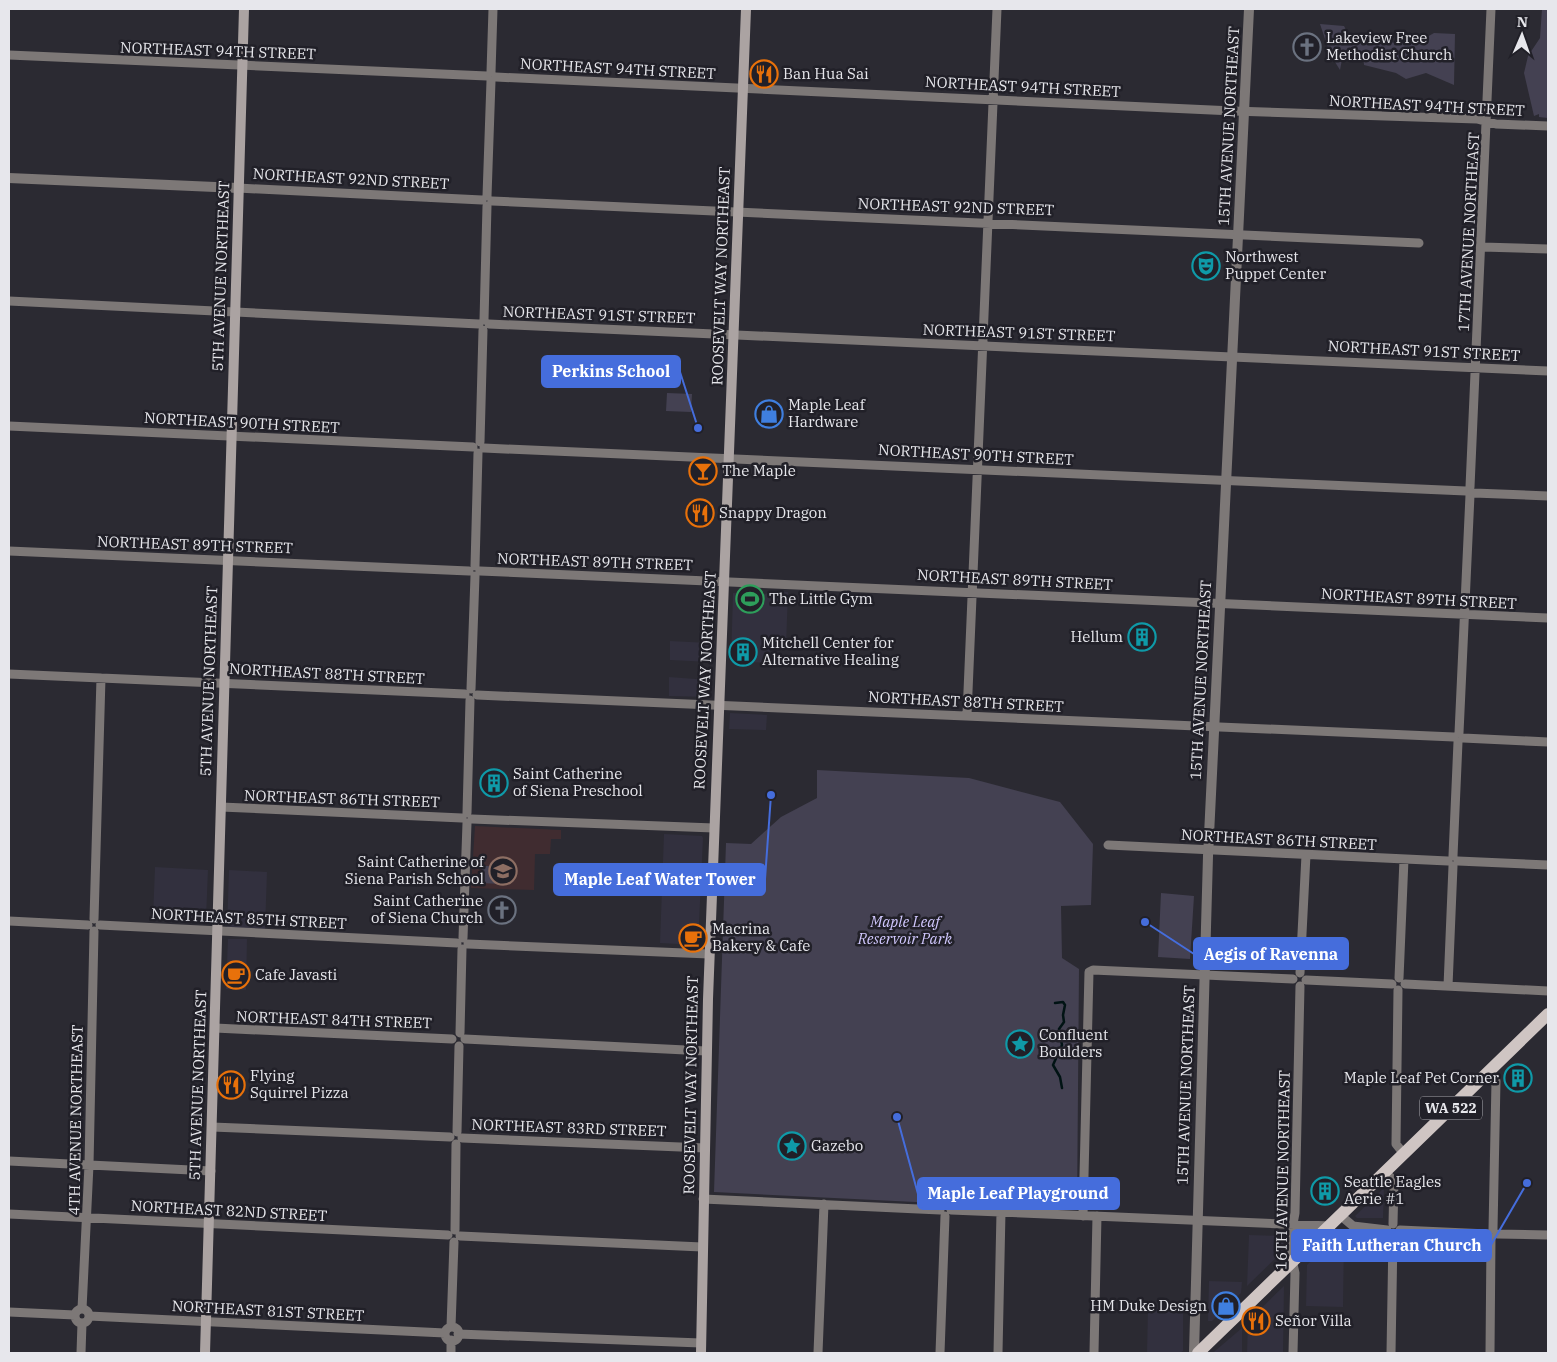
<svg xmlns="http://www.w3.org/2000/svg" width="1557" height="1362" font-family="'IBM Plex Serif',serif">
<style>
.built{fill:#32303e}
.education{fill:#402c30}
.green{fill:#444152}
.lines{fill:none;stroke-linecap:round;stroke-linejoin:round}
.stream{stroke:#011314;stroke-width:2.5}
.minor{stroke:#7d7877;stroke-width:9}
.tertiary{stroke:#7d7877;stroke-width:10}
.secondary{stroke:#aba3a2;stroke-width:10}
.primary{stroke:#cfc5c3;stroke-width:12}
.labels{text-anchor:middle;stroke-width:5;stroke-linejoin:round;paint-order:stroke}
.shield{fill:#212028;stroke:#acabb1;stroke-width:1}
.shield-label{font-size:14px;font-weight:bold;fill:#e7e7ec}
.poi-label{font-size:15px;fill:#e7e7ec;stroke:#212028;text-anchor:start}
.street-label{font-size:15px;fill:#e7e7ec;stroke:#212028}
.park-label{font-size:15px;font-style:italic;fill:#d1c8fe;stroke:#212028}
.leader{fill:none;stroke:#456ddc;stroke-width:2}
.callout-dot{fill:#456ddc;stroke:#212028;stroke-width:2}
.callout{fill:#456ddc;stroke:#456ddc;stroke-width:2}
.callout-label{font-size:16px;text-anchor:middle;font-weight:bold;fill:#fff}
</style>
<rect width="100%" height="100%" fill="#2b2a32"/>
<!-- built -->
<path class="built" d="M772,591L788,592L786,646H770V663L731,661L733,593L765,594Z
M670,641L710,643V662L670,660Z
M669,677L709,680L708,697L669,696Z
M730,713L767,715L766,730L729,729Z
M664,834L702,836L703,838L698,945L660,943Z
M155,867L208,870L206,919L153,918Z
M229,870L267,872L265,930L227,928Z
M228,939H247L246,990L226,989Z
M1384,1188L1383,1218H1357L1355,1216Z
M1249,1235L1283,1236V1251L1247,1286Z
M1335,1238H1344L1343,1307L1306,1306L1307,1265Z
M1209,1281L1242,1282L1241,1293L1212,1321H1208Z
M1284,1286L1283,1353H1247L1248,1321Z
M1148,1308H1183V1351L1180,1353H1147Z
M1242,1328V1353H1213L1215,1351Z"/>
<!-- education -->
<path class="education" d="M475,826L561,830V839H551L550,854H535L534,890L471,888Z"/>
<!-- green -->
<path class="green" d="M1542,9H1548V118L1539,117V114L1534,116L1524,73L1528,56L1540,38Z
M1320,24L1344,26L1352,41L1404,43L1405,35L1427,37L1434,33L1455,34L1454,85L1426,73L1406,79L1396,73L1364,65L1363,54H1343L1340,70L1330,54Z
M667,393L692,394L691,412L666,411Z
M817,770L969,778L1060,802L1093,844L1091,905L1061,906L1062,958L1079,969L1077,1210L714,1192L726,843L751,844L781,817L817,798Z
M482,866H501V884L481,883Z
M1161,893L1194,896L1190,959L1158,957Z"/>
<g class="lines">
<!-- stream -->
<path class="stream" d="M1055,1003L1063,1002L1065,1005L1063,1015L1064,1022L1059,1029L1062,1045L1053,1065L1060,1077L1062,1088"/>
<!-- minor -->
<path class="minor" d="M9,55L487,76
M491,72L493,9
M496,77L1233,111L1477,119L1496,124L1548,126
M238,188L482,200
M487,196L491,81
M492,201L1419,243
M1482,247L1548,249
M9,301L479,324
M484,320L487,206
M489,324L1548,371
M9,426L473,447
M480,442L483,330
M484,448L1466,491
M1470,487L1491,9
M1474,493L1548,496
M9,551L469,571
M475,566L478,453
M480,571L1548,618
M9,674L465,694
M471,689L475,576
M477,695L1454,737
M967,715L997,9
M1459,733L1470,495
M1463,738L1548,742
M221,807L462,818
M467,813L470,700
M472,819L714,828
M1108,845L1448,861
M1453,856L1458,742
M1458,861L1548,865
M94,919L101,678
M9,921L88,925
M100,925L457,943
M463,938L467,823
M468,944L709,954
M1300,973L1306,855
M1399,978L1404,859
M1306,980L1392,984
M1405,984L1548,991
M1448,986L1453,866
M1398,990L1396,1144L1404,1154
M215,1028L452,1039
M460,1033L462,949
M465,1039L706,1051
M1488,1073L1496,1081L1493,1229
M212,1127L450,1137
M457,1132L459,1046
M462,1138L705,1148
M9,1161L211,1171
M1385,1172L1394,1181L1393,1224
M703,1199L940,1210
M951,1210L1330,1226
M9,1214L448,1235
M1340,1215L1353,1226L1387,1230
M1083,1216L1089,972L1093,970L1293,979
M455,1230L456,1144
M1400,1230L1488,1234
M1497,1234L1548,1235
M460,1236L702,1247
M82,1309L89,1165L94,931
M75 1316a7 7 0 1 1 14 0a7 7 0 1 1-14 0Z
M9,1312L75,1315
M89,1316L445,1333
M451,1327L454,1242
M445 1334a7 7 0 1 1 14 0a7 7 0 1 1-14 0Z
M458,1334L701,1343
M81,1353L82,1323
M451,1353V1340
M818,1353L824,1204
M940,1353L945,1216
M998,1353L1001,1212
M1094,1353L1097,1216
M1293,1353L1295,1273C1290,1254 1291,1232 1295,1213L1300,986
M1391,1353L1393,1236
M1490,1353L1491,1238"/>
<!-- tertiary -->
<path class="tertiary" d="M9,178L238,188
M1194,1353L1208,856L1249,9"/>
<!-- secondary -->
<path class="secondary" d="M205,1353L244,9
M701,1353L708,999L746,9"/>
<!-- primary -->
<path class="primary" d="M1198,1353L1548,1014"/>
</g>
<!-- icons -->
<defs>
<g id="church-ring" transform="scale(1.4375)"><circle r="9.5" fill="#212028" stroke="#6b7280" stroke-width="1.5"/><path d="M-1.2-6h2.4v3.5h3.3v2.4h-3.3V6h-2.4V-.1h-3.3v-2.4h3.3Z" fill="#6b7280"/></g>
<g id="restaurant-ring" transform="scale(1.4375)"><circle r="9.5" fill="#212028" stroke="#e8710a" stroke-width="1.5"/><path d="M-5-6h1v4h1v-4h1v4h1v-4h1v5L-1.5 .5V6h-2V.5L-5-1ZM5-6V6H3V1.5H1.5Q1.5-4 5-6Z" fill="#e8710a"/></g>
<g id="theatre-ring" transform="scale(1.4375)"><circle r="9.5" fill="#212028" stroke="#0f9aa8" stroke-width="1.5"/><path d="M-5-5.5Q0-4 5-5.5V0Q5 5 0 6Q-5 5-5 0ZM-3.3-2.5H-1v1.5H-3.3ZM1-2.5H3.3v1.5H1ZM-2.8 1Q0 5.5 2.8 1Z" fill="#0f9aa8"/></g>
<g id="shop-ring" transform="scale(1.4375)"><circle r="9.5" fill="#212028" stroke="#3f7fe0" stroke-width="1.5"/><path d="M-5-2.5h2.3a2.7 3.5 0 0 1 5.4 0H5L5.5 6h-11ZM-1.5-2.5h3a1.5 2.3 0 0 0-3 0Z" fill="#3f7fe0"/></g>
<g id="bar-ring" transform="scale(1.4375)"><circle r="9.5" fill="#212028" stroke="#e8710a" stroke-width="1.5"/><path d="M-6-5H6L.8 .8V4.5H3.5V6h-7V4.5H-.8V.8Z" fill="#e8710a"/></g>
<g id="stadium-ring" transform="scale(1.4375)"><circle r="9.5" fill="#212028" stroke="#2e9e5b" stroke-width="1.5"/><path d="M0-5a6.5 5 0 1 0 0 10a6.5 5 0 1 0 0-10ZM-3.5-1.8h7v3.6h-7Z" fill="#2e9e5b"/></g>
<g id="building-ring" transform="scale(1.4375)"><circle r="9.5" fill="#212028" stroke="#0f9aa8" stroke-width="1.5"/><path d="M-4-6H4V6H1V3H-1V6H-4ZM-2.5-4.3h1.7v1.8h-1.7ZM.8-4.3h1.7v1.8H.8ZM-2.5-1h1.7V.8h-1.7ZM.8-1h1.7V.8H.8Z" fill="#0f9aa8"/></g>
<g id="school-ring" transform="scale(1.4375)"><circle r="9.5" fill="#212028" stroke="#8d6e63" stroke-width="1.5"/><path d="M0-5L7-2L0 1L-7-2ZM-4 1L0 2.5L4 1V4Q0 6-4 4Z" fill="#8d6e63"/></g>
<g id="cafe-ring" transform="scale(1.4375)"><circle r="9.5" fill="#212028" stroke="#e8710a" stroke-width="1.5"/><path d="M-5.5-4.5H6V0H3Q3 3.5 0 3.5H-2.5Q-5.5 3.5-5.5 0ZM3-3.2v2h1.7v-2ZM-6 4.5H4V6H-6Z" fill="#e8710a"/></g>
<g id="sight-ring" transform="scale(1.4375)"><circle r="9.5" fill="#212028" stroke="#0f9aa8" stroke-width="1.5"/><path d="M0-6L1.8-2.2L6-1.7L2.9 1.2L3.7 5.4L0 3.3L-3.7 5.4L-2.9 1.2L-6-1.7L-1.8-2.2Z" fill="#0f9aa8"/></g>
</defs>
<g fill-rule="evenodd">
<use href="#church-ring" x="1307" y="47"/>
<use href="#restaurant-ring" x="764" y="74"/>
<use href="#theatre-ring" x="1206" y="266"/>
<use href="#shop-ring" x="769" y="414"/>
<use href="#bar-ring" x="703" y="471"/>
<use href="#restaurant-ring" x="700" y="513"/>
<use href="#stadium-ring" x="750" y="599"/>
<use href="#building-ring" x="1142" y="637"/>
<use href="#building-ring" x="743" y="652"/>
<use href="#building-ring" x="494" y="783"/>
<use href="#school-ring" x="503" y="871"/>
<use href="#church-ring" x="502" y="910"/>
<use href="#cafe-ring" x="693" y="938"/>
<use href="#cafe-ring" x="236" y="975"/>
<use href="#sight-ring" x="1020" y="1044"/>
<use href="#building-ring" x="1518" y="1078"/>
<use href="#restaurant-ring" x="231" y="1085"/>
<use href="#sight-ring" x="792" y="1146"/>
<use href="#building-ring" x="1325" y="1191"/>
<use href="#shop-ring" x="1226" y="1306"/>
<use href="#restaurant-ring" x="1256" y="1321"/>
</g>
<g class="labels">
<!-- shield labels -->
<rect class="shield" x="1420" y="1096.5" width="62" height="23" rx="4"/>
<g class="shield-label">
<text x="1451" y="1113">WA 522</text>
</g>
<!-- poi labels -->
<g class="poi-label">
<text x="1326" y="43">Lakeview Free<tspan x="1326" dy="17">Methodist Church</tspan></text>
<text x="783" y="79">Ban Hua Sai</text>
<text x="1225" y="262">Northwest<tspan x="1225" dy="17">Puppet Center</tspan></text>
<text x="788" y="410">Maple Leaf<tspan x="788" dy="17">Hardware</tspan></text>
<text x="722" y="476">The Maple</text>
<text x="719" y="518">Snappy Dragon</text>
<text x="769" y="604">The Little Gym</text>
<text x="1123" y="642" text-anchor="end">Hellum</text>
<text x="762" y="648">Mitchell Center for<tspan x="762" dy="17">Alternative Healing</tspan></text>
<text x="513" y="779">Saint Catherine<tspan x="513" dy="17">of Siena Preschool</tspan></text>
<text x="484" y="867" text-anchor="end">Saint Catherine of<tspan x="484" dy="17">Siena Parish School</tspan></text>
<text x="483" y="906" text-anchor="end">Saint Catherine<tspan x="483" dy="17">of Siena Church</tspan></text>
<text x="712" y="934">Macrina<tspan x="712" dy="17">Bakery &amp; Cafe</tspan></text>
<text x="255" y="980">Cafe Javasti</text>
<text x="1039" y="1040">Confluent<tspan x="1039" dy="17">Boulders</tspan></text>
<text x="250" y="1081">Flying<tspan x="250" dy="17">Squirrel Pizza</tspan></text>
<text x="1499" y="1083" text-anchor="end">Maple Leaf Pet Corner</text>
<text x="811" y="1151">Gazebo</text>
<text x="1344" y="1187">Seattle Eagles<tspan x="1344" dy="17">Aerie #1</tspan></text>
<text x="1207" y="1311" text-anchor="end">HM Duke Design</text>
<text x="1275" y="1326">Señor Villa</text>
</g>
<!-- street labels -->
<g class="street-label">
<text transform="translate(218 51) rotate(2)" y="5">NORTHEAST 94TH STREET</text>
<text transform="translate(618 69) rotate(3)" y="5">NORTHEAST 94TH STREET</text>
<text transform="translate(1023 87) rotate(3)" y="5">NORTHEAST 94TH STREET</text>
<text transform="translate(1427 106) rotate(3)" y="5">NORTHEAST 94TH STREET</text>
<text transform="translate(1229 126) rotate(-87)" y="5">15TH AVENUE NORTHEAST</text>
<text transform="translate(351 179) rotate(3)" y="5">NORTHEAST 92ND STREET</text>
<text transform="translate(956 207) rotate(2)" y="5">NORTHEAST 92ND STREET</text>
<text transform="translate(1469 232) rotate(-87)" y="5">17TH AVENUE NORTHEAST</text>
<text transform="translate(221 276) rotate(-88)" y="5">5TH AVENUE NORTHEAST</text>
<text transform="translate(721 276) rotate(-88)" y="5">ROOSEVELT WAY NORTHEAST</text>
<text transform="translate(599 315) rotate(2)" y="5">NORTHEAST 91ST STREET</text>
<text transform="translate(1019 333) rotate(2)" y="5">NORTHEAST 91ST STREET</text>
<text transform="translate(1424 351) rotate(3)" y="5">NORTHEAST 91ST STREET</text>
<text transform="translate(242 423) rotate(3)" y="5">NORTHEAST 90TH STREET</text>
<text transform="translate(976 455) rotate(3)" y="5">NORTHEAST 90TH STREET</text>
<text transform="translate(195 545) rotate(2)" y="5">NORTHEAST 89TH STREET</text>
<text transform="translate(595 562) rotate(2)" y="5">NORTHEAST 89TH STREET</text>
<text transform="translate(1015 580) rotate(3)" y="5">NORTHEAST 89TH STREET</text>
<text transform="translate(1419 599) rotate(3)" y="5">NORTHEAST 89TH STREET</text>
<text transform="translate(327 674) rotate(3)" y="5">NORTHEAST 88TH STREET</text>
<text transform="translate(705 680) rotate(-87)" y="5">ROOSEVELT WAY NORTHEAST</text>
<text transform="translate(1201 680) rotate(-87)" y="5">15TH AVENUE NORTHEAST</text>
<text transform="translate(209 681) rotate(-88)" y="5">5TH AVENUE NORTHEAST</text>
<text transform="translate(966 702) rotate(3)" y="5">NORTHEAST 88TH STREET</text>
<text transform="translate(342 799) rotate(2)" y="5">NORTHEAST 86TH STREET</text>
<text transform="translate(1279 840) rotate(3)" y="5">NORTHEAST 86TH STREET</text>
<text transform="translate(249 919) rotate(3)" y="5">NORTHEAST 85TH STREET</text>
<text transform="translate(334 1020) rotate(2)" y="5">NORTHEAST 84TH STREET</text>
<text transform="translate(198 1085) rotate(-88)" y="5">5TH AVENUE NORTHEAST</text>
<text transform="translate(691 1085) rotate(-89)" y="5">ROOSEVELT WAY NORTHEAST</text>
<text transform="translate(1186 1085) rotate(-88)" y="5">15TH AVENUE NORTHEAST</text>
<text transform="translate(76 1120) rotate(-89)" y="5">4TH AVENUE NORTHEAST</text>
<text transform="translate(569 1128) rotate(2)" y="5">NORTHEAST 83RD STREET</text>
<text transform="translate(1283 1170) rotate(-89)" y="5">16TH AVENUE NORTHEAST</text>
<text transform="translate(229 1211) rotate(3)" y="5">NORTHEAST 82ND STREET</text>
<text transform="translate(268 1311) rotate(3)" y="5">NORTHEAST 81ST STREET</text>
</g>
<!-- park labels -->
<g class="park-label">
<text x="905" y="927">Maple Leaf<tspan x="905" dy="17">Reservoir Park</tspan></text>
</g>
</g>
<!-- callouts -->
<path class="leader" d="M698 428L680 372M771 795L765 879M1145 922L1194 954M897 1117L918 1194M1527 1183L1491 1245"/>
<g class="callout-dot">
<circle cx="698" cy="428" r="5"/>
<circle cx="771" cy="795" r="5"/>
<circle cx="1145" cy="922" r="5"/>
<circle cx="897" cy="1117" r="5"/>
<circle cx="1527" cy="1183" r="5"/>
</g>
<g class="callout">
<rect x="542" y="356" width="138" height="31" rx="5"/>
<rect x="554" y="864" width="211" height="31" rx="5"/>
<rect x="1194" y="938" width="154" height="31" rx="5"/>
<rect x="918" y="1178" width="201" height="31" rx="5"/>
<rect x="1292" y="1230" width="199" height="31" rx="5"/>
</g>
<g class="callout-label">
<text x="611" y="377">Perkins School</text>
<text x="660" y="885">Maple Leaf Water Tower</text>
<text x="1271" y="960">Aegis of Ravenna</text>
<text x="1018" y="1199">Maple Leaf Playground</text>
<text x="1392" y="1251">Faith Lutheran Church</text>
</g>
<!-- border -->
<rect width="1557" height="1362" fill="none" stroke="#e7e7ec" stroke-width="20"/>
<!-- north arrow -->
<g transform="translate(1522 35) rotate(2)" stroke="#212028" stroke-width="4" paint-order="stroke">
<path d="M0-4L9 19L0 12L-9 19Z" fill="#e7e7ec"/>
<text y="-8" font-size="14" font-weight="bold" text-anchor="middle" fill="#e7e7ec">N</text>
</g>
</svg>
